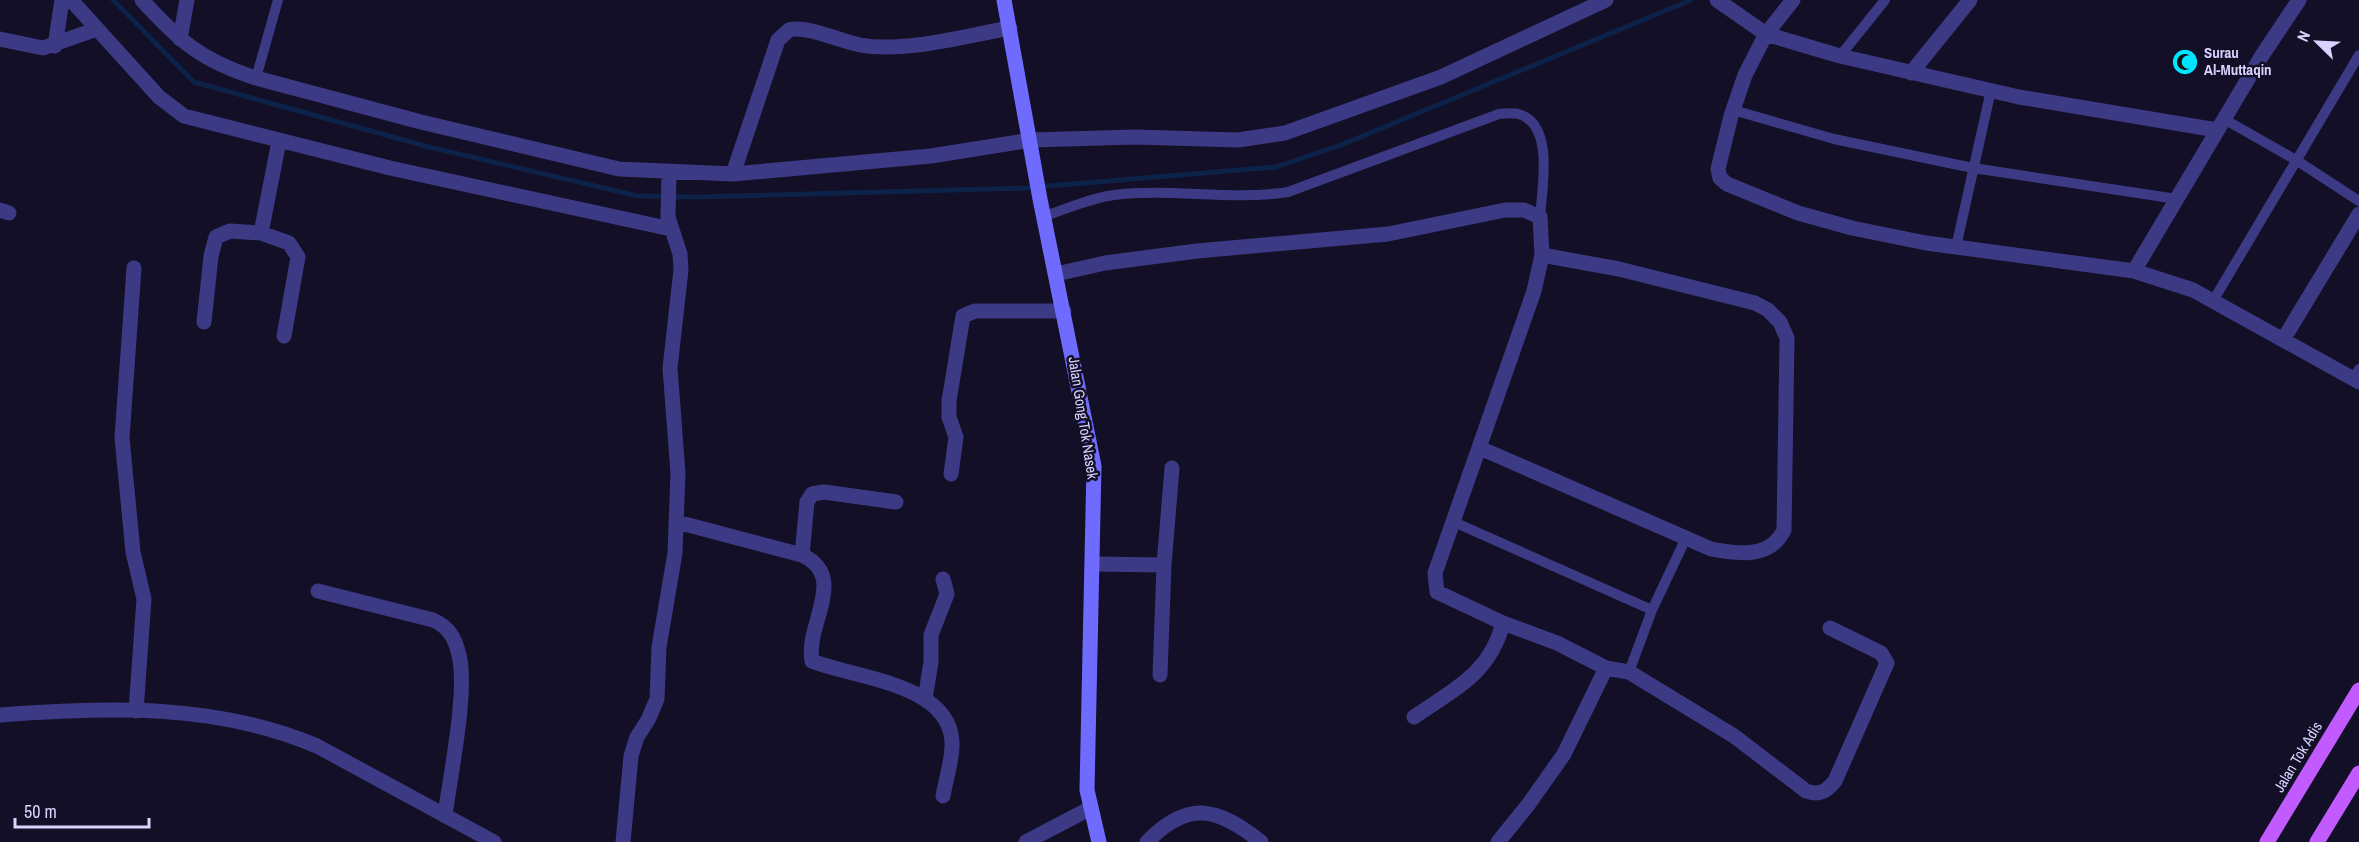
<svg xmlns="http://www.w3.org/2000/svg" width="2359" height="842" font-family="'Archivo Narrow',sans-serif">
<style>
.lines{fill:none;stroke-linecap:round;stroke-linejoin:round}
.stream{stroke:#0c2248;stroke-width:5}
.service{stroke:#3d3a85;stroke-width:10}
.minor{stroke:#3d3a85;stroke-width:15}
.secondary{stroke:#6f6bff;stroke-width:15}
.primary{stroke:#c25bff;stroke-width:15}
.labels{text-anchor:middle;stroke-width:5;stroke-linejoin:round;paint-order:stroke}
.poi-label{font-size:15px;font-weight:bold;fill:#d9d4ff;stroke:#130f26;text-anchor:start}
.street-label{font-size:15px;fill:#d9d4ff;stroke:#130f26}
</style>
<rect width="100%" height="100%" fill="#130f26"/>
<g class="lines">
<!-- stream -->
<path class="stream" d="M113,0L194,82L429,147L638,196L698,197L1025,188L1276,167L1341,145L1691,0"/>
<!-- service -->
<path class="service" d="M1840,56L1885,0
M256,78L278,0
M1733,110L1834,139L1973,168L2177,199
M2224,119L2296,160L2359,201
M1043,217C1066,209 1090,198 1114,195C1172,188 1230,201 1288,192L1499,114C1505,114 1513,112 1518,114C1555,123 1542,189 1540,217
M1956,247L1991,90
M2213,301L2359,55
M2353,379L2359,369
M1454,522L1652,610
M1629,672L1652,610L1686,538"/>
<!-- minor -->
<path class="minor" d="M71,0L159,97L184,116L390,168L671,229
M142,0C179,41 202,61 256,78L421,122L619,169L733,174L931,156L1031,140L1135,137L1238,140L1285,133L1441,77L1606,0
M1717,0L1766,34L1840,56L2019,97L2217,130
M1793,0L1766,34L1745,75L1731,116L1718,169L1720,178L1727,184L1798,213L1852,228L1926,243L2134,271L2193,290L2359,382
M0,39L43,48L97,29
M180,39L187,0
M55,46L62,0
M1911,73L1970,0
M279,141L261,233L289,243L298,257L284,336
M733,174L778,40L789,30C806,25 840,41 860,45C905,53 964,36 1010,28
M0,210L9,213
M134,268L122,438L133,552L144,599L136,711
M2134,271L2261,57L2299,0
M1056,274L1105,263L1197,251L1388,234L1505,210H1524L1540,217L1542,255L1534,291L1435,573L1437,592L1503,623L1557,643L1606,668L1629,672L1734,736L1806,791C1819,796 1827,791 1835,781L1887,663L1881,653L1830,628
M204,322L211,256L216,237L230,231L261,233
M2283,340L2359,214
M1480,448L1711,549C1738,554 1770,559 1784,530L1787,338L1780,322L1768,310L1755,303L1619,269L1542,255
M951,474L956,437L949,417V401L963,316L975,311H1064
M677,522L802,555C849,577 805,624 812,661C854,678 948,683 952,741C953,759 946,778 943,796
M802,555L807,502L812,494L824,492L896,502
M1093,564L1164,565L1172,468
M318,591L433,620C449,627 455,638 459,655C468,691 450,776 445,816
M1160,675L1164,565
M925,699L931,662V635L947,594L943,579
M0,715C107,707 216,703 317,746L494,842
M1414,717C1454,689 1490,674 1503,623
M623,842L631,756L637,737L648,720L657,699L659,647L675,553L678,473L670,368L681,270L680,254L668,217L669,173
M1026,842L1089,809
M1147,842C1189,799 1218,808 1261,842
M1498,842L1528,805L1564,754L1606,668"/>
<!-- secondary -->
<path class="secondary" d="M1004,0L1040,199L1094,466L1087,790L1099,842"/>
<!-- primary -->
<path class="primary" d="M2267,842L2359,690
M2317,842L2359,773"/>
</g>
<!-- icons -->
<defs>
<g id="mosque-disc" transform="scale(1.35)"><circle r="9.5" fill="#00e5ff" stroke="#130f26"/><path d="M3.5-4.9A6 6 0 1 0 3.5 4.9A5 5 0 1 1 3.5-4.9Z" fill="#111"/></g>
</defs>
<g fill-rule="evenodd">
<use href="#mosque-disc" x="2185" y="62"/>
</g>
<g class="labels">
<!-- poi labels -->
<g class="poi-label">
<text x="2204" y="58">Surau<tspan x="2204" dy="17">Al-Muttaqin</tspan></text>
</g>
<!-- street labels -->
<g class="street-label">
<text transform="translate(1083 418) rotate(81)" y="5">Jalan Gong Tok Nasek</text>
<text transform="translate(2298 757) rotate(-59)" y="5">Jalan Tok Adis</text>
</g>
</g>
<!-- north arrow -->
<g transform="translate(2317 42) rotate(294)" stroke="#130f26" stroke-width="4.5" paint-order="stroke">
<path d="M0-4.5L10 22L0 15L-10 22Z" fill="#d9d4ff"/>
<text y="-9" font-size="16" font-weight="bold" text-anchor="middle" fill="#d9d4ff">N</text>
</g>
<!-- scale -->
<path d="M15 818v9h134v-9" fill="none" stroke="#d9d4ff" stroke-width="3"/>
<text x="24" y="818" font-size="18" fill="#d9d4ff" stroke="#130f26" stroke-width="4.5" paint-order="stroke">50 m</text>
</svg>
